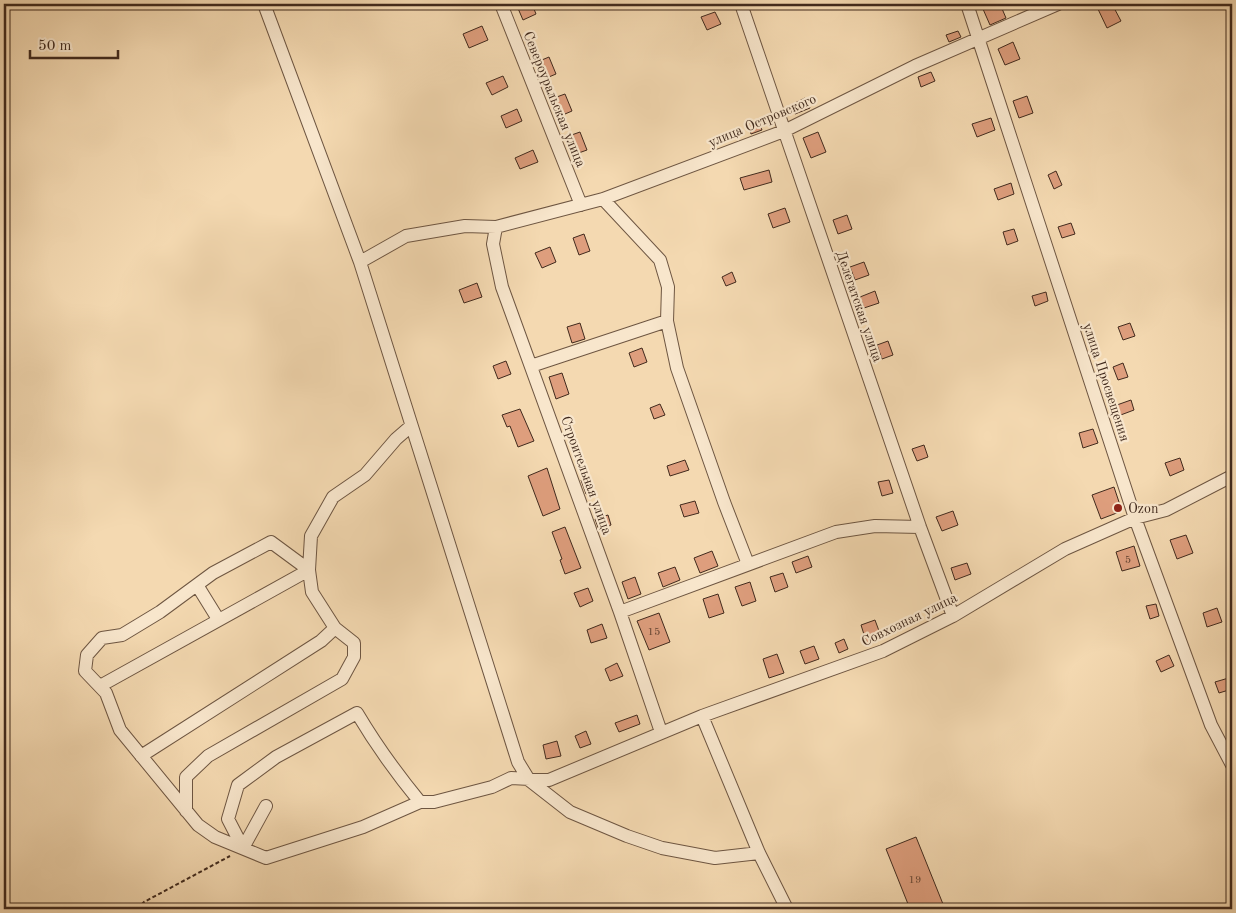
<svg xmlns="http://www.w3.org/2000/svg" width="1236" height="913" font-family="'Old Standard TT',serif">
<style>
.building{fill:#de9e7d;stroke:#412a1d}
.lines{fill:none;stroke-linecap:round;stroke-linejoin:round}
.minor-casing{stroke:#6e5642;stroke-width:14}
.path{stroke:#412a1d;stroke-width:2;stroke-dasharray:4 2.5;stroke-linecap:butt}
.minor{stroke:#f8e6cc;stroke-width:12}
.poi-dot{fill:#8f2418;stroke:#f8e6cc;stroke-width:2}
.labels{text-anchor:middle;stroke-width:4.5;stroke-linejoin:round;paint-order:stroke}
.number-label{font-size:11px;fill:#684735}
.street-label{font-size:14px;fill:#412a1d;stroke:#f8e6cc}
.poi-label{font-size:14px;fill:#412a1d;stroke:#f8e6cc;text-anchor:start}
</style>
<rect width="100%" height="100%" fill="#f4d9b1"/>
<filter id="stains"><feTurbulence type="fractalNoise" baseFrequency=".004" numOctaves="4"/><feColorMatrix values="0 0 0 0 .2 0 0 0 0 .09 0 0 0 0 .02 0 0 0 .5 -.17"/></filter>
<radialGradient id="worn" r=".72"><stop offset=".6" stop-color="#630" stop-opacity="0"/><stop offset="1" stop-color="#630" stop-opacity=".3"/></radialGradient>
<!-- building -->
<path class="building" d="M524,4H532L536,14L523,20L517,6Z
M996,4H1000L1006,18L990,25L983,9Z
M1104,4H1112L1121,21L1107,28L1097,7Z
M715,12L721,24L707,30L701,17Z
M482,26L488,40L469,48L463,34Z
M958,31L961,37L949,42L946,35Z
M1013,42L1020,59L1005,65L998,49Z
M549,57L556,74L544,79L537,62Z
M931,72L935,81L921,87L918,77Z
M503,76L508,87L492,95L486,83Z
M565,94L572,111L558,117L551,99Z
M1027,96L1033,113L1019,118L1013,101Z
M805,98L810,108L795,114L791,105Z
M517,109L522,121L506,128L501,116Z
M991,118L995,130L977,137L972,124Z
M758,120L762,130L751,134L748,124Z
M580,132L587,150L573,155L566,137Z
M818,132L826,152L811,158L803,138Z
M533,150L538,162L520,169L515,158Z
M769,170L772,182L744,190L740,178Z
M1056,171L1062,185L1054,189L1048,175Z
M1011,183L1014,194L998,200L994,189Z
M785,208L790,222L773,228L768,214Z
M847,215L852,229L838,234L833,220Z
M1071,223L1075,234L1062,238L1058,227Z
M1014,229L1018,241L1007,245L1003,232Z
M584,234L590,251L579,255L573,238Z
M550,247L556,262L542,268L535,253Z
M864,262L869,275L855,280L850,267Z
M732,272L736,282L726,286L722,277Z
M477,283L482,297L464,303L459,290Z
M875,291L879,303L864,308L860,297Z
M1046,292L1048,301L1035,306L1032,296Z
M580,323L585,339L572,343L567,327Z
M1130,323L1135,336L1123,340L1118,327Z
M888,341L893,355L882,359L877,345Z
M642,348L647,362L634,367L629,353Z
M506,361L511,374L498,379L493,366Z
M1123,363L1128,377L1118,380L1113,367Z
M562,373L569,394L556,399L549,377Z
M1131,400L1134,410L1118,416L1114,406Z
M660,404L665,415L654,419L650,408Z
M520,409L534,441L518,447L510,426L507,427L502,415Z
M1093,429L1098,443L1083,448L1079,433Z
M924,445L928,457L917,461L912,449Z
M1180,458L1184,470L1170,476L1165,463Z
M685,460L689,470L670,476L667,466Z
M547,468L560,509L543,516L528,476Z
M588,477L594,491L586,494L581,480Z
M889,480L893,493L882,496L878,482Z
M1114,487L1122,511L1101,519L1092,495Z
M695,501L699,513L684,517L680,505Z
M953,511L958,525L942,531L936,517Z
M608,515L611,525L599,530L595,519Z
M565,527L581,568L565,574L560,560L562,559L552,532Z
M1186,535L1193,553L1177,559L1170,540Z
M1134,546L1140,566L1122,571L1116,552Z
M712,551L718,566L700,573L694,558Z
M808,556L812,567L796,573L792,562Z
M967,563L971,574L955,580L951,568Z
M675,567L680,580L663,587L658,573Z
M783,573L788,587L775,592L770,577Z
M635,577L641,594L628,599L622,582Z
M750,582L756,601L742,606L735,587Z
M588,588L593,601L580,607L574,593Z
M718,594L724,613L709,618L703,599Z
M1156,604L1159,616L1150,619L1146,606Z
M1217,608L1222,622L1207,627L1203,613Z
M659,613L670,642L649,650L637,621Z
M875,620L882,639L867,644L861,625Z
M602,624L607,638L591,643L587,630Z
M844,639L848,649L839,653L835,643Z
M814,646L819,659L805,664L800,651Z
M777,654L784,673L769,678L763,659Z
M1169,655L1174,666L1161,672L1156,661Z
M617,663L623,676L610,681L605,669Z
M1232,677V689L1219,693L1215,682Z
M637,715L640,724L619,732L615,723Z
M586,731L591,744L580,748L575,736Z
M557,741L561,756L546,759L543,745Z
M916,837L945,909H910L886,849Z"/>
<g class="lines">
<!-- minor casing -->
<g class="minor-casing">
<path id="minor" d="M264,4L360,262L518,762L529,780L570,812L627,836L662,848L715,858L759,853
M501,4L581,205
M741,4L920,527L953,616
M967,4L1135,518L1211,725L1232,765
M603,199L660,260L668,287L667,321L677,368L724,502L748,564
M496,227L493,244L502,287L620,612L661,732
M360,262L406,236L465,226L496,227L603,199L784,131L915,66L1058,4
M531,366L667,321
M197,585L218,619
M620,612L836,532L875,526L920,527
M100,686L309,570L271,542L213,573L160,612L122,635L102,638L87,655L85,671L106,693L120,730L198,825L215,837L266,858L363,827L420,802H434L492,787L511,778L549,780L702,716L883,651L953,616L1065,549L1135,518L1166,510L1232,476
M702,716L759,853L787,909
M141,756L321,641L335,628
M186,811V777L208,756L342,679L354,657V643L335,628L312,592L309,570L311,536L333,497L365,475L396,439L411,426
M243,848L228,819L238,785L276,757L357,713C376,745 397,774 420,802
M243,848L266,806"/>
</g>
<!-- path -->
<path class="path" d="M137,909L144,902L230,856"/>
<!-- minor -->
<use href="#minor" class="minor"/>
</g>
<!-- markers -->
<circle class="poi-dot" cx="1118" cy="508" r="5"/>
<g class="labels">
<!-- number labels -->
<g class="number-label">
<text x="1128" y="563">5</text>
<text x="654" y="635">15</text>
<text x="915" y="883">19</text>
</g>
<!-- street labels -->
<g class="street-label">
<text transform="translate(555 99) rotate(68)" y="5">Североуральская улица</text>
<text transform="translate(762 120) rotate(-23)" y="5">улица Островского</text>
<text transform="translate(860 306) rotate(71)" y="5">Делегатская улица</text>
<text transform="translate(1107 382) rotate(72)" y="5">улица Просвещения</text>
<text transform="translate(587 475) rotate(70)" y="5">Строительная улица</text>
<text transform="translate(909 619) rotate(-26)" y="5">Совхозная улица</text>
</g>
<!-- poi labels -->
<g class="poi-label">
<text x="1128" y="513">Ozon</text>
</g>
</g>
<!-- margin -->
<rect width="1236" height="913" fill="none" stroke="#f4d9b1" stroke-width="20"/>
<rect x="5" y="5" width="1226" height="903" fill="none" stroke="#412a1d" stroke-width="2.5"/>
<rect x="10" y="10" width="1216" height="893" fill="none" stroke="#412a1d"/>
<!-- scale -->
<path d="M30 50v8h88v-8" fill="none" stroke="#412a1d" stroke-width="2.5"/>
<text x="38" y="50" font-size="15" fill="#412a1d" stroke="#f8e6cc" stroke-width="4" paint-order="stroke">50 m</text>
<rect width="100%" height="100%" filter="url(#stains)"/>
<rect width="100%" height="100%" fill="url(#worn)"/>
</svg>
